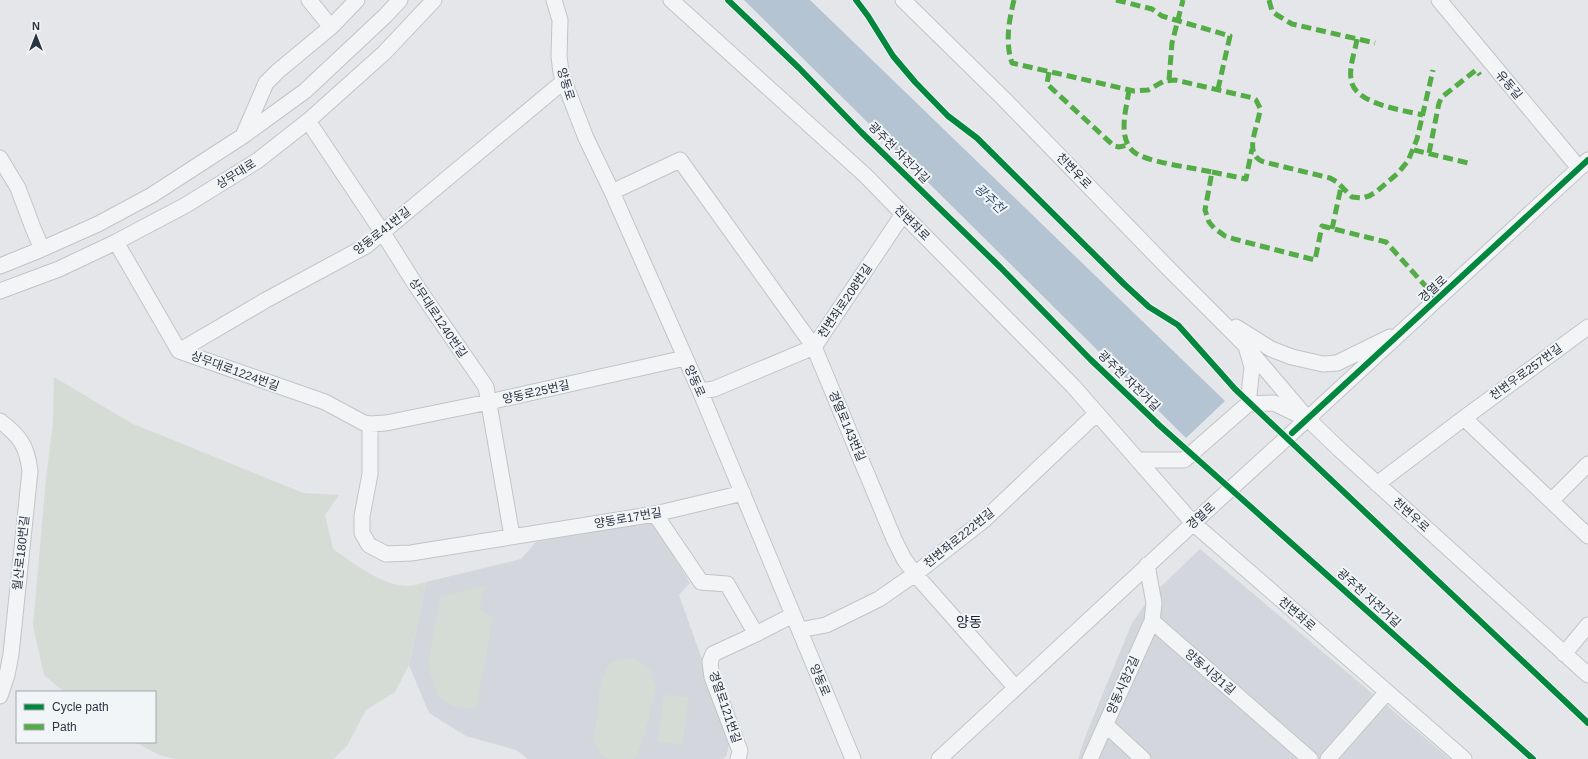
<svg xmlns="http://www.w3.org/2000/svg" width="1588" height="759" font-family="Arial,'Noto Sans KR',sans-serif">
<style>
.built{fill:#d3d6dc}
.green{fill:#d5dcd5}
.water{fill:#b4c4d2}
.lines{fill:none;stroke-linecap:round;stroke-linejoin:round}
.minor-casing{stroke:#c2c4c7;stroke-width:17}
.minor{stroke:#f3f4f6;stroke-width:15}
.minor-bridge-casing{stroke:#c2c4c7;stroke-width:17;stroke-linecap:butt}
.minor-bridge{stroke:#f3f4f6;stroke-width:15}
.quiet{stroke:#54ac46;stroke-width:5;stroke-dasharray:10 5;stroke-linecap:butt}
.cycleway-casing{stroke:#f2f5f7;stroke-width:8}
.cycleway{stroke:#00873e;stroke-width:6}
.labels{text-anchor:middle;stroke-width:4;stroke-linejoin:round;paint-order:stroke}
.street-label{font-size:12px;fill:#2b3441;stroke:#f2f5f7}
.water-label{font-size:13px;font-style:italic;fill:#385573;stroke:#f2f5f7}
.quarter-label{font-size:14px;fill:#1e2532;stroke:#f2f5f7}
</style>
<rect width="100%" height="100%" fill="#e4e6e9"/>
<!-- built -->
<path class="built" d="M636,524H655L690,583L679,595L703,662L729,743L727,755L723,759H528L516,750L466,736L429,713L409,665L426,582L521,559L536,542Z
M1200,549L1392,710L1450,759H1078L1085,737L1132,623L1151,596Z"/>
<!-- green -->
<path class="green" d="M54,377L131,423L303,493L339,495L325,515L333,549C353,563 382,586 408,586C414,586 421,583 426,582L409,665L395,692L366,710L347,746L333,759H176L159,755L135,742H155V692H64L44,675L33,626L46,479L53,423Z
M485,586L479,610L493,618L476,708L454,707L438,696L428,665L440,597Z
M621,659H636L651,671L656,688L647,725L637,756L633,759H609L601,755L594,740L601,680L609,664Z
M664,695L688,697L683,745L658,742Z"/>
<!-- water -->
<path class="water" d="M744,0H810L1225,401L1186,438Z"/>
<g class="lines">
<!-- minor casing -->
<g class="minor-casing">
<path id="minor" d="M309,0L331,27
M554,0L560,20L559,56L561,73L572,102L586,138L612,192L700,391L853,759
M671,0L866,176L903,214L1073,386L1193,523L1464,759
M903,0L1005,100L1169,269L1244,344L1308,419L1339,449L1588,675
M1439,0L1579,168
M308,121L383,233L415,284L486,387L512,536
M243,136L266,83L278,71L331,27L357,0
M0,158L18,188L33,228L42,249
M612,192L680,160L814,347L894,539L904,559L915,574L1015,687
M116,242L179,351L325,402L364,423L370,424L386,423L489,402L685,358
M0,266L42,249L98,224L152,195L243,136L305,91L385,16L400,0
M0,291L59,269L116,242L186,205L257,161L308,121L384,53L434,0
M1236,327L1271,349L1292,357L1323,364L1337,363L1390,337
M1247,350L1252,367L1248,404
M179,351L266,300L366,246L564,81
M700,391L714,389L814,347L903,214
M1464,418L1588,536
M0,421C20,436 27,446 30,471L11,654L7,675L0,696
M370,424V474L362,516V533L369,545L386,554L411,553L655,514L743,493
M1292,433L1588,160
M1138,460H1184L1248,404L1274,403L1303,417
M1377,484L1464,418L1588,327
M1551,501L1588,464
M655,514L701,582L727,584L756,634
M1152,621L1310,759
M800,630L826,625L879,599L915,574L984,520L1097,413
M1564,654L1588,625
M1106,725L1143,759
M738,759L740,751L712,677L710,662L713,654L756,634L793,615
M939,759L1214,504
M1090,759L1152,621L1154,603L1147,565
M1328,759L1387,692"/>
</g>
<!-- minor -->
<use href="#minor" class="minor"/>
<!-- minor-bridge casing -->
<g class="minor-bridge-casing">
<path id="minor-bridge" d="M1214,504L1292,433"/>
</g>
<!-- minor-bridge -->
<use href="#minor-bridge" class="minor-bridge"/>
<!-- quiet -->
<path class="quiet" d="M1014,0C1009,20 1005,43 1012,63L1134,91L1148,90L1164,81L1175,80L1253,98L1256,100L1260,108C1260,124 1241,154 1264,162L1330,178L1337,182L1352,197L1362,198L1369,196L1376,192L1398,173L1408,161L1417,139L1433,70
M1116,0L1152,9L1162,16L1230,36L1218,89
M1269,0L1272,11L1277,15L1292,24L1375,43
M1357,39C1355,52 1349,66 1351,79C1353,104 1403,110 1423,115
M1049,72L1047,84L1114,146L1119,147L1128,145
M1169,80L1172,43L1183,0
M1129,90C1127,105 1122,121 1125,136C1126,142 1129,148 1134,152C1146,162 1194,168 1212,172L1205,210L1209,222L1214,228L1225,236L1234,239L1315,260L1322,226L1386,242L1438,300
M1414,150L1468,163
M1429,153L1439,103L1442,97L1476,70L1480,75
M1212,172L1246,179L1252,149
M1332,229L1341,187"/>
<!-- cycleway casing -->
<g class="cycleway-casing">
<path id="cycleway" d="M728,0L799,68L861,132L1001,268L1090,359L1159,425L1533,759
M856,0L868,16L893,56L915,82L948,116L977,138L1124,284L1149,307L1178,325L1235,389L1588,723
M1292,433L1588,160"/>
</g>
<!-- cycleway -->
<use href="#cycleway" class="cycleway"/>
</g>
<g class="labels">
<!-- street labels -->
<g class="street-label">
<text transform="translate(566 84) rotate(73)" y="4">양동로</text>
<text transform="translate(1509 85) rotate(50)" y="4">유동길</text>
<text transform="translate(899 153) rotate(45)" y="4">광주천 자전거길</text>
<text transform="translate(1074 171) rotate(46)" y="4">천변우로</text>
<text transform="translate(236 174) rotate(-32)" y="4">상무대로</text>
<text transform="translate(912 223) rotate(45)" y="4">천변좌로</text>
<text transform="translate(382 231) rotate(-38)" y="4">양동로41번길</text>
<text transform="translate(1433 289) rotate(-42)" y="4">경열로</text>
<text transform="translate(845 301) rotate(-56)" y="4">천변좌로208번길</text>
<text transform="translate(438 318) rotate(56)" y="4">상무대로1240번길</text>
<text transform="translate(235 371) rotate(20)" y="4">상무대로1224번길</text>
<text transform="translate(1526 372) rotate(-36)" y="4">천변우로257번길</text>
<text transform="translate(695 381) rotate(66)" y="4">양동로</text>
<text transform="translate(1129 381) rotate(44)" y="4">광주천 자전거길</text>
<text transform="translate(536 392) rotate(-13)" y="4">양동로25번길</text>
<text transform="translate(847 426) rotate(67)" y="4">경열로143번길</text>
<text transform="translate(1411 515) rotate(42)" y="4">천변우로</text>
<text transform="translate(1201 516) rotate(-42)" y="4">경열로</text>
<text transform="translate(628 518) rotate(-10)" y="4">양동로17번길</text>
<text transform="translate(959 538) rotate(-39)" y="4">천변좌로222번길</text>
<text transform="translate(21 553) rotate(-84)" y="4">월산로180번길</text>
<text transform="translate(1369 598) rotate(42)" y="4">광주천 자전거길</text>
<text transform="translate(1297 614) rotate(41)" y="4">천변좌로</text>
<text transform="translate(1210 672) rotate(41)" y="4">양동시장1길</text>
<text transform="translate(820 680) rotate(67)" y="4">양동로</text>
<text transform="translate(1123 685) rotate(-66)" y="4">양동시장2길</text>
<text transform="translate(725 707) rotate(71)" y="4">경열로121번길</text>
</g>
<!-- water labels -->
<g class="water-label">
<text transform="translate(990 198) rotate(43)" y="5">광주천</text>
</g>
<!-- quarter labels -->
<g class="quarter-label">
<text x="969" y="627">양동</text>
</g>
</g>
<!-- legend -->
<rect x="16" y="691" width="140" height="52" fill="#f2f5f7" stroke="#a2a8ae"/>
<rect x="24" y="704" width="20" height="6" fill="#00873e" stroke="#a2a8ae"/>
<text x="52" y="711" font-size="12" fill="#2b3441">Cycle path</text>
<rect x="24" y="724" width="20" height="6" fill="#54ac46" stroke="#a2a8ae"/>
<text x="52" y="731" font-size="12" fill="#2b3441">Path</text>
<!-- north arrow -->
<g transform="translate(36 36)" stroke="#f2f5f7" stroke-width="3" paint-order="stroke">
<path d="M0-3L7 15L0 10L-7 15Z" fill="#2b3441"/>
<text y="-6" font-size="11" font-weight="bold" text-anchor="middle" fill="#2b3441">N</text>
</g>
</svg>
